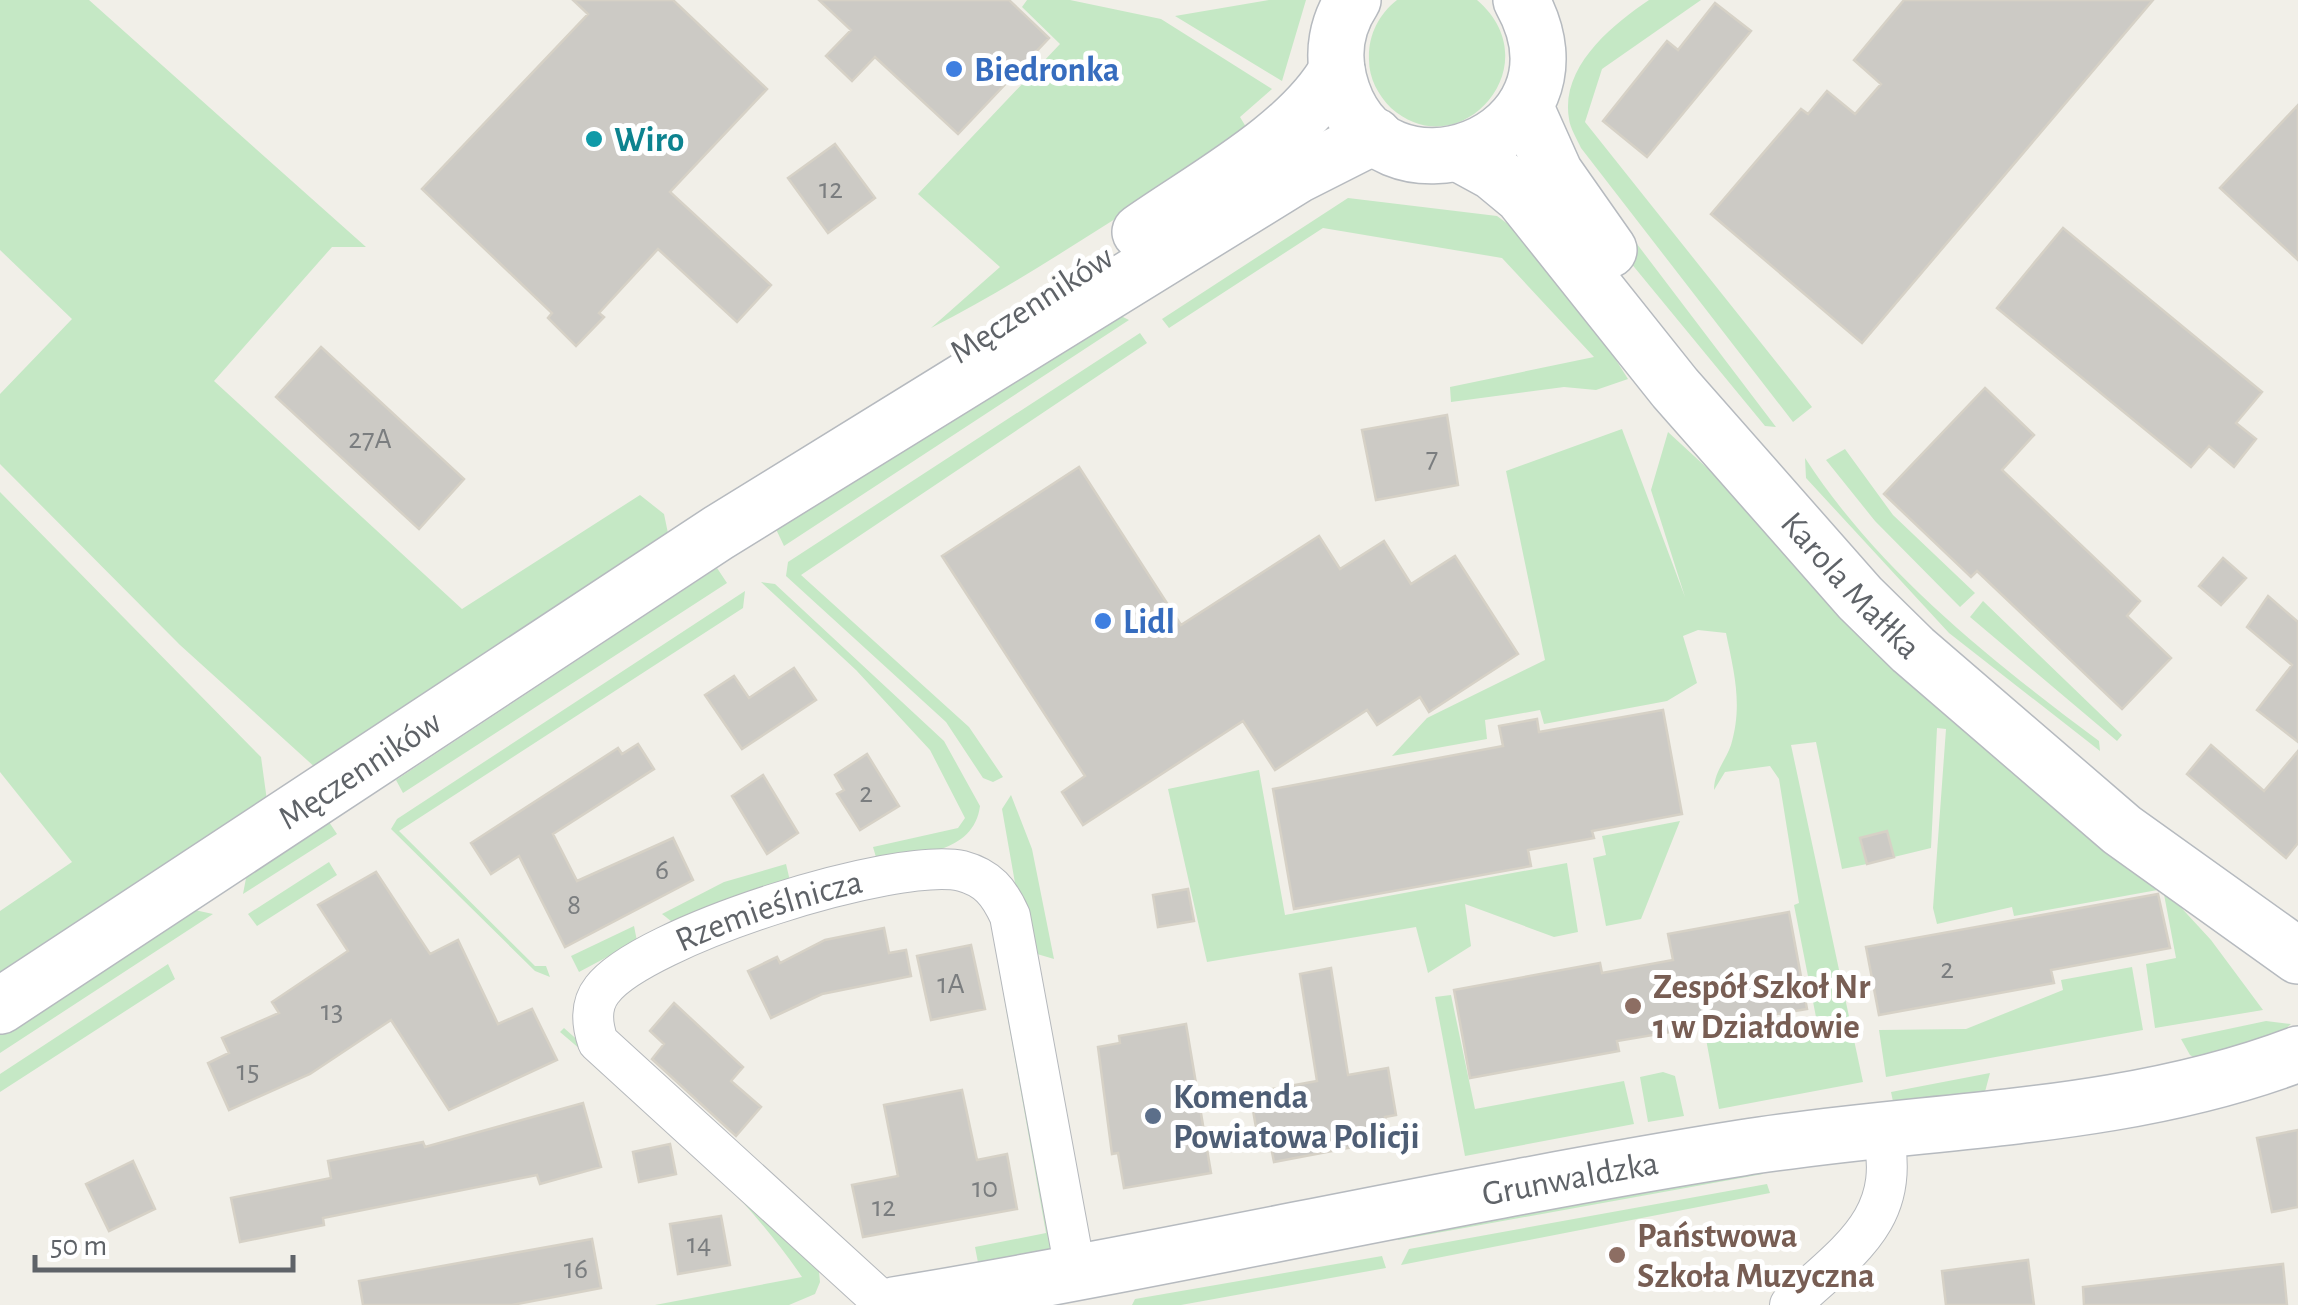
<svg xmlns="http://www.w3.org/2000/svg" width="2298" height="1305" font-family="'Alegreya Sans',sans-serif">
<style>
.green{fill:#c5e8c5}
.building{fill:#cccac5;stroke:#d6d1c6;stroke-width:2.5}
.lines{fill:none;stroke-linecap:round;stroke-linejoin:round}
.street-casing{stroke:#b5b8bc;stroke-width:42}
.secondary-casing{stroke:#b6babf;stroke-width:58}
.street{stroke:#fff;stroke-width:40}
.secondary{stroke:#fff;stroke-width:55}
.shop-dot{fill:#3f7fe0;stroke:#fff;stroke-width:4}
.culture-dot{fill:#0f9aa8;stroke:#fff;stroke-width:4}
.education-dot{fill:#8d6e63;stroke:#fff;stroke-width:4}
.service-dot{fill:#5c6f8a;stroke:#fff;stroke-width:4}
.labels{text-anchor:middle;stroke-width:10;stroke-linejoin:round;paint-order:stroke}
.number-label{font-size:30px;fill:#7a7d7f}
.shop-label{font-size:35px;font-weight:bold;fill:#366cbe;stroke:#fff;text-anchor:start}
.culture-label{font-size:35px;font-weight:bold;fill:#0d838f;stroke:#fff;text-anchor:start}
.street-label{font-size:35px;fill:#5f6368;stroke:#fff}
.education-label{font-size:35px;font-weight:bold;fill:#785e54;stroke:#fff;text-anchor:start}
.service-label{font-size:35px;font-weight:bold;fill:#4e5e75;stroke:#fff;text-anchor:start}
</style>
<rect width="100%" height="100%" fill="#f1efe8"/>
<!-- green -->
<path class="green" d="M0,0H89L366,247H332L214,381L462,609L640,495L664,514L669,538L318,770L180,645L0,464V394L72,319L0,250Z
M1027,0H1070L1161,19L1272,89L1240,117L1252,137C1142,196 1042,272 931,328L1000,267L918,194L1060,44L1022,7Z
M1269,0H1306L1282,81L1175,16Z
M1397,0H1477C1553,65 1459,169 1391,108C1378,95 1369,78 1369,60C1368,36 1378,15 1397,0Z
M1649,0H1701L1602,69L1585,122L1812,407L1793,422L1581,148C1577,139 1570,128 1569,119C1560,67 1612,25 1649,0Z
M1577,165L1776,427L1765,426L1621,251Z
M1348,198L1497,216L1512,227L1604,341L1628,379L1596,390L1564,387L1451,402L1450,387L1594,357L1502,258L1323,228L1169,328L1162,319Z
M1115,313L1129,320L784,546L774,525Z
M1140,333L1147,343L801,575L969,727L1003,777L993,782L983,778L946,722L786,576L788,562Z
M1622,429L1685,597L1651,490L1668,432L2164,889L2211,940L2263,1010L2155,1028L2146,964L2176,958L2163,889L2014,916L2012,907L1937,924L1933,908L1946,729L1937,728L1931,848L1894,857L1887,831L1861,837L1867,864L1842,869L1816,742L1791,745L1863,1082L1719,1109L1706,1039L1816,1017L1794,905L1799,903L1779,779L1770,766L1725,772L1714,790C1714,772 1725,762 1731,745C1743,705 1734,672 1726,633L1698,630L1683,636L1697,683L1667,701L1544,724L1540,710L1485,720L1487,739L1392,756L1427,718L1545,660L1506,471Z
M1845,449L1893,515L1975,593L1960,607L1875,521L1826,460Z
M1805,458C1879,572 1992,661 2099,741L2100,751L1949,633L1806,478Z
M0,492L261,757L268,808L0,978V911L72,862L0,772Z
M717,568L727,583L403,793L396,780Z
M761,582L775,584L944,741L980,806C974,854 916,854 878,864L873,847L958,828L965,818L930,750L856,670Z
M745,591L743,608L399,831L535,966H546L550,977L535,971L391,829L397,819Z
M1983,601L2122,735L2117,741L1970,617Z
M1259,770L1285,915L1567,863L1578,932L1554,937L1465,904L1471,946L1428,973L1416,927L1207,962L1168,789Z
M1011,795L1032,849L1054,959L1027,951L1002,809Z
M1680,821L1641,919L1606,926L1593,858L1606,855L1602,836Z
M329,822L337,834L243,894L247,873Z
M329,862L337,875L257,926L248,914Z
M786,864L790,881L676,925L662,914L724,882Z
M190,909L213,914L0,1053V1034Z
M634,926L637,941L579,972L571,956Z
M168,964L175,979L0,1092V1074Z
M2132,967L2143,1030L1886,1077L1879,1030L1966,1029L2063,990L2061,980Z
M999,969H1005L1054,1242L1042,1260L980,1273L975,1247L1046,1233Z
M1451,995L1475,1109L1624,1081L1634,1124L1465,1156L1435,997Z
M2266,1021L2291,1024L2270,1043L2205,1064L2190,1055L2181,1039Z
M564,1028L776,1216L818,1261L820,1282L815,1294L789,1305H655L802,1277C738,1183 646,1106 560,1032Z
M1663,1072L1675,1076L1684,1116L1648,1122L1640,1077Z
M1990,1073L1982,1103L1895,1111L1891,1092Z
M1762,1168L1763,1174L1398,1240L1401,1232Z
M1767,1184L1770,1193L1401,1265L1409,1249Z
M1382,1256L1386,1268L1181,1305H1132L1135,1299Z"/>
<!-- building -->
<path class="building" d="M573,0H673L767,89L670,192L771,285L737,322L658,249L599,313L604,317L576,346L548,318L552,313L422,189L588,14Z
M819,0H1009L1049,38L958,134L875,57L852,81L826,56L851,30Z
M1904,0H2153L1862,343L1711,214L1801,109L1808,114L1827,91L1855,114L1881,84L1854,60Z
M1715,3L1751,31L1647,157L1603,121L1667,41L1678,50Z
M2298,105V260L2220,188Z
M835,144L875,198L828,233L788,178Z
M2063,228L2262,392L2236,423L2256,439L2234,467L2209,446L2191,467L1997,308Z
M321,347L464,479L419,529L276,397Z
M1985,388L2034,435L2002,470L2140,601L2127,616L2171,658L2122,709L1977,571L1971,577L1884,494Z
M1447,415L1458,485L1376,500L1362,430Z
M1079,467L1181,625L1319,536L1340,569L1384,541L1411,584L1455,556L1518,654L1429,712L1420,697L1377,725L1367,710L1275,770L1243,721L1083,825L1062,792L1085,776L942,556Z
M2223,558L2246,578L2221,605L2199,586Z
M2268,596L2298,622V742L2257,710L2292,665L2247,627Z
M794,668L816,700L742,749L705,695L734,676L749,698Z
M1663,710L1682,814L1592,831L1594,838L1528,850L1531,866L1294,909L1273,789L1503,746L1499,726L1537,719L1539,732Z
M638,744L654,769L553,834L577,881L673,838L693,880L565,947L519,856L491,874L471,843L618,748L622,754Z
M2211,745L2264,791L2298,751V843L2286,858L2187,774Z
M867,754L899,806L860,830L837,794L844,790L835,775Z
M763,775L798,833L767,854L732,796Z
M1887,831L1894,857L1867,864L1860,838Z
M376,872L430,954L458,940L498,1024L532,1009L557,1060L449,1110L391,1020L310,1074L229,1110L208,1063L229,1053L222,1038L279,1013L272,1002L348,951L318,905Z
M1188,889L1194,921L1158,927L1153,895Z
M2158,894L2170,948L2051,970L2054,983L1879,1015L1866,947Z
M1789,912L1807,1009L1617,1041L1619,1051L1470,1078L1454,990L1600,963L1602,973L1673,960L1668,934Z
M884,928L889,953L906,950L911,976L822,994L771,1018L748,971L777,957L780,963L825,940Z
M971,945L985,1009L931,1020L917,956Z
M1331,968L1348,1075L1388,1068L1396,1115L1385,1117L1390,1140L1274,1162L1269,1137L1258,1139L1250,1093L1317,1081L1300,974Z
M674,1003L743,1067L731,1081L761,1107L736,1136L652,1059L664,1044L650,1031Z
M1186,1024L1211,1173L1124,1188L1118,1153L1112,1154L1098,1047L1120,1043L1119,1036Z
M962,1090L977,1160L1007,1154L1017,1209L863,1237L852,1185L898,1176L884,1105Z
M583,1103L601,1167L540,1184L537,1175L323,1218L324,1225L240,1242L231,1198L331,1178L328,1161L423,1142L425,1147Z
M2298,1130V1207L2272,1212L2257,1138Z
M670,1144L676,1174L639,1182L633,1152Z
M133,1161L155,1209L109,1231L86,1184Z
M721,1216L730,1265L678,1274L670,1224Z
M592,1239L601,1288L512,1305H363L359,1281Z
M2028,1260L2034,1305H1946L1942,1271Z
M2283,1264L2287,1305H2084L2083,1287Z"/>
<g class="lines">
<!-- street casing -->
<g class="street-casing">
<g id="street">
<path id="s1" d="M886,1305L598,1042C592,1025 590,1005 602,990C642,936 897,856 962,871C988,878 999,892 1010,916L1076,1275"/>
<path d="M1790,1305C1848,1251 1904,1218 1882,1131"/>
</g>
</g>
<!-- secondary casing -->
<g class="secondary-casing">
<g id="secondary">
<path d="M1353,0C1337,24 1332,52 1339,80C1375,225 1601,142 1521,0"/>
<path d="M1525,106L1555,173L1609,250"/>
<path id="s2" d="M1460,154L1493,172L1522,196L1675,388L1860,598L1913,650L2122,830L2298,956"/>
<path d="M1140,232C1201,189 1300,136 1337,70"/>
<path id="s3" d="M0,1006L718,533L1296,176L1375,136"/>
<path id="s4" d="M894,1305C1178,1258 1458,1193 1741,1148C1927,1118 2119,1122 2298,1054"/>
</g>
</g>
<!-- street -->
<use href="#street" class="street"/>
<!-- secondary -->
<use href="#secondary" class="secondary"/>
</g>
<!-- markers -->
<g class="shop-dot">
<circle cx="954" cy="69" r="10"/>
<circle cx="1103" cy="621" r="10"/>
</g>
<circle class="culture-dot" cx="594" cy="139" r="10"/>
<g class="education-dot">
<circle cx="1633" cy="1006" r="10"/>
<circle cx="1617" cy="1255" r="10"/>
</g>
<circle class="service-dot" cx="1153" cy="1116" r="10"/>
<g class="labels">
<!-- number labels -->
<g class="number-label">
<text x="831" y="198">12</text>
<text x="370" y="448">27A</text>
<text x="1432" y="467">7</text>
<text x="866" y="802">2</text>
<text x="662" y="879">6</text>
<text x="574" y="914">8</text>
<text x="1947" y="978">2</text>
<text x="951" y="993">1A</text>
<text x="332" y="1020">13</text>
<text x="248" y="1080">15</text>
<text x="985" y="1197">10</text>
<text x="884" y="1216">12</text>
<text x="699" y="1253">14</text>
<text x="576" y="1278">16</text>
</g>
<!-- shop labels -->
<g class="shop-label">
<text x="974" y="81">Biedronka</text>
<text x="1123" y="633">Lidl</text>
</g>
<!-- culture labels -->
<g class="culture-label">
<text x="614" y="151">Wiro</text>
</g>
<!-- street labels -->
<g class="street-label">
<text transform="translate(1031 304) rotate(-33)" y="12">Męczenników</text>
<text dy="12" stroke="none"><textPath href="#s2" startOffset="585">Karola Małłka</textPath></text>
<text dy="12" stroke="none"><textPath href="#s3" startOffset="430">Męczenników</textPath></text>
<text dy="12" stroke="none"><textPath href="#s1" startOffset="632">Rzemieślnicza</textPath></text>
<text dy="12" stroke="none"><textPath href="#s4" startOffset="688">Grunwaldzka</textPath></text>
</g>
<!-- education labels -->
<g class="education-label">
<text x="1653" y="998">Zespół Szkoł Nr<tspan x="1653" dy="40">1 w Działdowie</tspan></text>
<text x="1637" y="1247">Państwowa<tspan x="1637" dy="40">Szkoła Muzyczna</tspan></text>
</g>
<!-- service labels -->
<g class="service-label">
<text x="1173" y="1108">Komenda<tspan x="1173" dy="40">Powiatowa Policji</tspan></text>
</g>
</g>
<!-- scale -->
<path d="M35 1255v15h258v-15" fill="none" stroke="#5f6368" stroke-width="5"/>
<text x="50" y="1255" font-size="30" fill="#5f6368" stroke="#ffffff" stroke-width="8" paint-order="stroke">50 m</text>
</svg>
